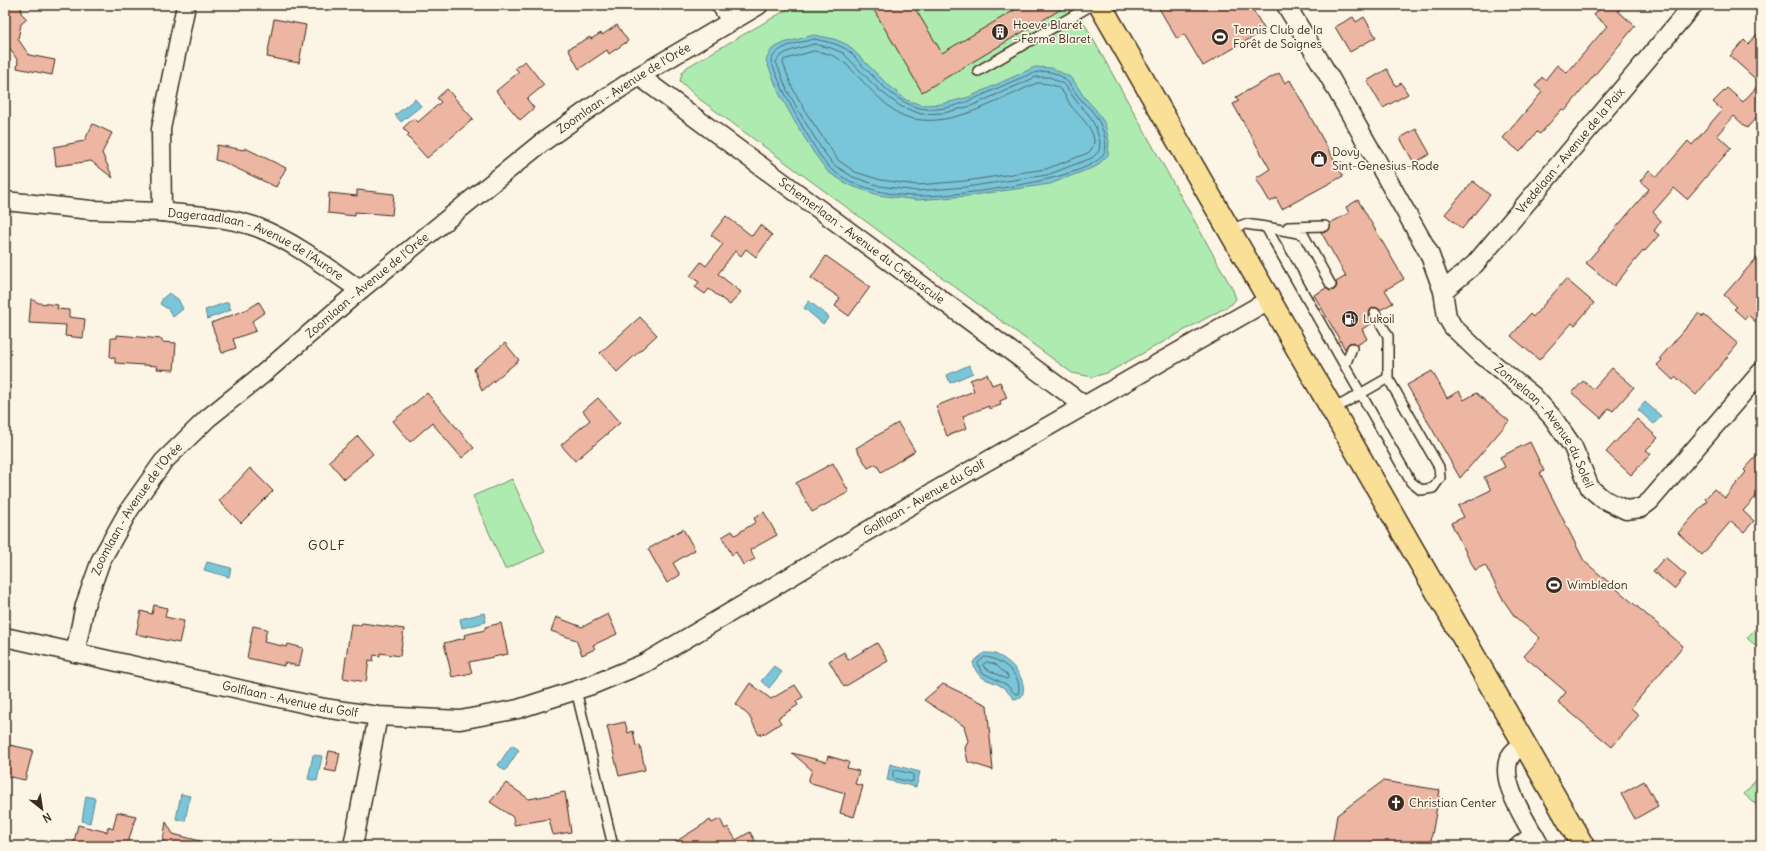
<svg xmlns="http://www.w3.org/2000/svg" width="1766" height="851" font-family="Delius,sans-serif">
<style>
.green{fill:#aeebb0;stroke:#748a67}
.water{fill:#79c5d9;stroke:#60878e}
.lines{fill:none;stroke-linecap:round;stroke-linejoin:round}
.shore{stroke:#546869;stroke-width:1}
.building{fill:#edb6a2;stroke:#3b2a1e}
.lane-casing{stroke:#3b2a1e;stroke-width:12}
.street-casing{stroke:#3b2a1e;stroke-width:21}
.primary-casing{stroke:#3b2a1e;stroke-width:25}
.lane{stroke:#fcf5e5;stroke-width:9}
.street{stroke:#fcf5e5;stroke-width:18}
.primary{stroke:#f9e096;stroke-width:22}
.labels{text-anchor:middle;stroke-width:3.5;stroke-linejoin:round;paint-order:stroke}
.poi-label{font-size:12px;fill:#3b2a1e;stroke:#fcf5e5;text-anchor:start}
.street-label{font-size:12px;fill:#3b2a1e;stroke:#fcf5e5}
.neighbourhood-label{font-size:13px;letter-spacing:1px;fill:#3b2a1e;stroke:#fcf5e5}
</style>
<rect width="100%" height="100%" fill="#fcf5e5"/>
<filter id="ink" filterUnits="userSpaceOnUse"><feTurbulence type="fractalNoise" baseFrequency=".025" numOctaves="2"/><feDisplacementMap in="SourceGraphic" scale="8" xChannelSelector="R" yChannelSelector="G"/><feConvolveMatrix kernelMatrix="1 2 1 2 8 2 1 2 1" color-interpolation-filters="sRGB"/></filter>
<g filter="url(#ink)">
<!-- green -->
<path class="green" d="M795,5H1074L1233,290L1236,299L1232,304L1107,373L1092,377L1072,373L698,98L680,81L682,73L687,67Z
M512,479L545,552L505,569L473,496Z
M1761,622V650L1747,638Z
M1761,774V809L1744,794Z"/>
<!-- water -->
<path class="water" d="M814,35L834,39L848,45L885,82L906,100L922,105L942,104L969,97L1035,67L1052,68L1072,78L1084,97L1096,110L1105,124L1109,142L1108,155L1097,166L1050,184L967,196L917,200L878,195L849,185L828,172L814,153L795,122L779,93L766,60L772,49L784,43Z
M415,99L421,106L401,122L395,115Z
M169,293L178,299L183,309L173,317L168,309L160,304L163,298Z
M809,301L829,317L823,324L804,308Z
M228,302L231,310L207,319L205,310Z
M969,365L973,373L950,383L947,375Z
M1645,402L1661,416L1654,424L1638,410Z
M207,562L231,568L229,577L204,570Z
M484,613L486,622L462,628L460,619Z
M984,653C989,653 995,653 999,656C1012,662 1026,678 1023,693C1022,698 1018,699 1014,699C1011,696 1008,692 1005,689C992,678 977,683 973,662Z
M774,666L782,672L769,688L761,681Z
M512,745L519,750L505,771L498,765Z
M313,755L322,756L317,781L308,779Z
M890,764L920,772L916,787L887,780Z
M181,794L190,796L185,821L176,819Z
M86,796L95,798L90,823L82,821Z"/>
<g class="lines">
<!-- shore -->
<path class="shore" d="M814,39C824,41 835,43 844,48C851,51 856,59 861,64C878,81 895,102 920,108C951,115 988,91 1016,80C1028,75 1038,70 1050,72C1068,76 1071,88 1081,100C1084,104 1089,107 1092,111C1100,121 1111,143 1103,155C1085,181 951,197 917,196C890,196 853,187 832,170C824,163 817,151 811,141C795,115 782,90 771,61C776,45 800,43 814,39Z
M814,44L831,48L843,53L878,89L900,106L921,114L944,113L971,106L1036,77H1050L1065,85L1077,102L1089,115L1096,128L1100,142L1099,151L1092,158L1047,175L966,187L917,191L880,186L853,177L834,165L821,148L802,117L787,90L776,62C781,50 803,48 814,44Z
M814,51C841,54 848,66 866,85C875,94 887,106 898,113C940,136 999,99 1037,83C1045,83 1055,84 1061,90C1065,94 1068,101 1071,106C1081,118 1105,138 1088,153L1046,169L965,181L917,185L881,180L855,172L838,160L807,114L792,87L783,63L784,60Z
M985,657C1001,658 1024,676 1018,694H1015L1007,685L981,672L978,663Z
M987,662L995,664L1008,676V678L1006,679L985,668L983,665Z
M895,770L913,774V781L911,782L893,778V771Z"/>
</g>
<!-- building -->
<path class="building" d="M5,5H22L21,13L27,19L21,24L18,39L29,55L55,60L52,75L17,68L18,61L8,46L5,45Z
M871,5H913L942,53L1023,5H1068L922,92Z
M1157,5H1250L1265,30L1203,66L1184,34L1177,39Z
M1603,5H1623L1618,11L1635,26L1565,111L1562,109L1540,134L1537,132L1520,152L1503,138L1542,92L1535,86L1542,77L1545,80L1557,65L1567,73L1607,26L1594,15Z
M1353,17L1356,22L1364,17L1376,37L1350,52L1335,27Z
M274,19L306,25L299,63L267,57Z
M617,25L628,41L609,54L607,50L579,69L568,49L590,37L591,39L601,33L602,35Z
M1761,30V112L1747,128L1734,116L1717,135L1731,148L1687,199L1674,188L1653,212L1661,221L1654,231L1659,235L1645,251L1644,250L1614,286L1586,263L1649,189L1640,181L1649,170L1657,177L1688,141L1692,145L1722,110L1713,102L1727,88L1743,102L1760,83L1730,56L1744,40L1748,44Z
M525,61L544,85L527,99L534,108L520,120L496,91L519,72L515,68Z
M1387,69L1396,86L1401,83L1408,94L1383,108L1367,81Z
M1279,73L1285,83L1290,80L1343,176L1282,209L1276,198L1270,202L1256,178L1270,169L1233,104L1239,101L1236,97Z
M447,89L473,119L427,158L407,136L409,134L403,128L414,118L418,122L441,102L437,98Z
M93,124L112,133L102,153L113,178L91,161L56,166L54,147L84,141Z
M1416,129L1430,154L1414,163L1400,138Z
M217,145L244,150L245,148L286,168L276,187L223,162L215,160Z
M1473,181L1490,195L1462,229L1445,214Z
M357,190L394,194L392,215L355,212V216L328,213L329,193L357,196Z
M1358,200L1404,279L1385,290L1393,303L1380,310L1375,307L1370,310L1369,316L1373,323L1362,329L1367,339L1357,345L1354,342L1349,343L1345,349L1314,295L1326,288L1330,291L1334,290L1337,286L1336,282L1346,276L1321,232L1328,231L1330,228V223L1349,213L1346,207Z
M726,216L752,236L760,225L772,235L756,257L746,249L741,256L735,251L718,274L741,292L730,305L709,289L705,294L695,287L699,282L690,276L701,262L706,266L723,244L711,235Z
M1761,253V327L1748,315L1745,319L1734,309L1737,307L1724,295Z
M826,256L870,287L849,316L835,306L840,298L811,278Z
M1566,279L1594,303L1575,325L1572,323L1539,360L1511,336L1530,314L1533,317Z
M31,299L39,303L58,305L57,309L69,310V317L85,319L83,338L65,336L66,325L29,323Z
M259,302L265,312L252,321L256,331L233,339L236,348L222,353L211,323L248,309Z
M1699,313L1703,317L1704,315L1738,344L1696,395L1676,377L1673,380L1657,365L1662,360L1660,358Z
M640,317L657,335L617,372L600,353Z
M117,335L162,339V342L176,343L174,370L157,369L158,366L115,363V358L110,357L111,338H117Z
M505,343L519,360L482,391L474,369Z
M1612,368L1634,387L1613,411L1609,408L1601,418L1572,393L1583,381L1593,389Z
M1432,371L1447,398L1459,391L1464,400L1476,393L1509,421L1460,478L1407,385Z
M987,374L992,385L1000,382L1007,398L1000,401L1001,405L989,409V406L963,416L967,428L947,436L936,406L974,391L970,380Z
M427,393L474,448L462,458L432,423L410,442L393,421Z
M598,398L620,423L575,461L561,445L590,420L583,411Z
M1637,419L1658,438L1646,450L1651,454L1631,475L1606,452Z
M898,423L915,451L881,472L876,464L868,468L856,448Z
M358,436L373,454L344,479L329,461Z
M1530,442L1544,471L1540,473L1584,561L1683,646L1631,708L1639,715L1612,747L1558,702L1566,692L1524,656L1540,638L1515,617L1504,601L1485,565L1475,570L1451,523L1464,517L1458,506L1491,490L1484,477L1505,467L1500,457Z
M1761,451V491L1743,511L1754,521L1744,532L1731,521L1702,555L1678,533L1707,501L1705,499L1714,489L1725,498L1746,472L1744,470Z
M833,463L849,492L812,512L796,483Z
M250,468L273,491L241,523L219,501Z
M764,512L777,535L750,550L755,559L743,565L736,552L732,555L722,537L732,531L735,535L756,522L754,518Z
M683,529L695,550L673,563L680,575L667,583L648,549Z
M1665,557L1686,575L1674,589L1653,571Z
M154,605L167,608L165,617L184,621L179,643L136,634L141,611L152,614Z
M608,614L617,634L593,645L595,649L582,655L576,640L551,631L556,617L582,627Z
M362,623L404,629L400,656L380,653V656L374,655L373,661L369,660L366,682L343,678L351,624L361,625Z
M501,623L508,654L469,662L472,673L452,677L444,643L465,638L464,635L485,630V627Z
M253,626L267,629L264,642L287,647L288,644L303,648L299,666L284,663V666L247,658Z
M877,643L888,661L844,687L829,661L844,652L848,660Z
M750,683L771,699L795,685L803,697L796,701L798,705L778,718L781,723L764,734L763,733L759,735L749,716L736,704Z
M943,684L987,705L993,770L968,762L965,748L968,741L964,726L924,700Z
M625,722L628,733L633,731L636,746L640,745L645,770L619,776L607,726Z
M5,744L33,750L25,780L5,776Z
M329,751L340,753L336,772L325,770Z
M792,753L826,762L828,756L849,762L847,768L859,771L855,784L863,786L854,817L840,813L845,793L808,782L812,770Z
M1383,781L1440,790L1430,846H1332L1337,815Z
M1644,781L1658,806L1635,819L1621,794Z
M506,783L529,799L565,792L571,832L553,835L549,819L514,825L513,817L490,802Z
M117,812L136,816L127,846H73L78,825L107,832L108,827L113,829Z
M720,819L725,829L728,827L736,840L750,832L758,846H669L710,820L712,823Z
M166,822L173,834L204,842V846H162Z"/>
<g class="lines">
<!-- lane casing -->
<g class="lane-casing">
<path id="lane" d="M978,71L1092,5
M1266,227L1303,234L1331,285
M1288,227L1325,226
M1229,230L1245,224L1266,227L1411,482L1421,490L1433,488L1440,478L1439,467L1388,378
M1345,365L1352,348
M1332,410L1388,378V336L1375,313
M576,690L613,846"/>
</g>
<!-- street casing -->
<g class="street-casing">
<g id="street">
<path id="s1" d="M186,5L161,129L162,212C194,216 229,216 259,228C296,243 328,268 360,290"/>
<path d="M721,5L731,21"/>
<path id="s2" d="M1286,5L1330,78L1429,253L1443,291L1447,317L1453,327L1481,354L1533,396L1553,418L1573,447L1590,488L1603,499L1626,510L1641,508L1650,501L1761,372"/>
<path id="s3" d="M639,76L1085,406"/>
<path d="M5,201L91,210L162,212"/>
<path id="s4" d="M1443,291L1475,264L1693,5"/>
<path id="s5" d="M5,637L324,708L378,716L460,720L518,709L592,685L645,663L928,495L1269,300"/>
<path id="s6" d="M75,653L85,605L101,560L129,510L163,462L208,418L263,374L360,290L540,144L589,109L639,76L759,5"/>
<path d="M1524,744C1521,747 1514,750 1512,754C1494,776 1529,826 1540,846"/>
<path d="M353,846L378,716"/>
<path d="M1519,846L1534,835"/>
</g>
</g>
<!-- primary casing -->
<g class="primary-casing">
<path id="primary" d="M1100,5L1583,846"/>
</g>
<!-- lane -->
<use href="#lane" class="lane"/>
<!-- street -->
<use href="#street" class="street"/>
<!-- primary -->
<use href="#primary" class="primary"/>
</g>
</g>
<!-- icons -->
<defs>
<g id="building-disc" transform="scale(0.9)"><circle r="9.5" fill="#3b2a1e" stroke="#fcf5e5"/><path d="M-4-6H4V6H1V3H-1V6H-4ZM-2.5-4.3h1.7v1.8h-1.7ZM.8-4.3h1.7v1.8H.8ZM-2.5-1h1.7V.8h-1.7ZM.8-1h1.7V.8H.8Z" fill="#fff"/></g>
<g id="stadium-disc" transform="scale(0.9)"><circle r="9.5" fill="#3b2a1e" stroke="#fcf5e5"/><path d="M0-5a6.5 5 0 1 0 0 10a6.5 5 0 1 0 0-10ZM-3.5-1.8h7v3.6h-7Z" fill="#fff"/></g>
<g id="shop-disc" transform="scale(0.9)"><circle r="9.5" fill="#3b2a1e" stroke="#fcf5e5"/><path d="M-5-2.5h2.3a2.7 3.5 0 0 1 5.4 0H5L5.5 6h-11ZM-1.5-2.5h3a1.5 2.3 0 0 0-3 0Z" fill="#fff"/></g>
<g id="fuel-disc" transform="scale(0.9)"><circle r="9.5" fill="#3b2a1e" stroke="#fcf5e5"/><path d="M-5.5-6h7V0h2V4h1.3V-2.5L3-4.5l.8-.8L6-3V5H2.5V1h-1V6h-7ZM-4.2-4.7v3.2H.2V-4.7Z" fill="#fff"/></g>
<g id="church-disc" transform="scale(0.9)"><circle r="9.5" fill="#3b2a1e" stroke="#fcf5e5"/><path d="M-1.2-6h2.4v3.5h3.3v2.4h-3.3V6h-2.4V-.1h-3.3v-2.4h3.3Z" fill="#fff"/></g>
</defs>
<g fill-rule="evenodd">
<use href="#building-disc" x="1000" y="32"/>
<use href="#stadium-disc" x="1220" y="37"/>
<use href="#shop-disc" x="1319" y="159"/>
<use href="#fuel-disc" x="1350" y="319"/>
<use href="#stadium-disc" x="1554" y="585"/>
<use href="#church-disc" x="1396" y="803"/>
</g>
<g class="labels">
<!-- poi labels -->
<g class="poi-label">
<text x="1013" y="29">Hoeve Blaret<tspan x="1013" dy="14">- Ferme Blaret</tspan></text>
<text x="1233" y="34">Tennis Club de la<tspan x="1233" dy="14">Forêt de Soignes</tspan></text>
<text x="1332" y="156">Dovy<tspan x="1332" dy="14">Sint-Genesius-Rode</tspan></text>
<text x="1363" y="323">Lukoil</text>
<text x="1567" y="589">Wimbledon</text>
<text x="1409" y="807">Christian Center</text>
</g>
<!-- street labels -->
<g class="street-label">
<text dy="4" stroke="none"><textPath href="#s6" startOffset="807">Zoomlaan - Avenue de l'Orée</textPath></text>
<text dy="4" stroke="none"><textPath href="#s4" startOffset="190">Vredelaan - Avenue de la Paix</textPath></text>
<text dy="4" stroke="none"><textPath href="#s3" startOffset="277">Schemerlaan - Avenue du Crépuscule</textPath></text>
<text dy="4" stroke="none"><textPath href="#s1" startOffset="310">Dageraadlaan - Avenue de l'Aurore</textPath></text>
<text dy="4" stroke="none"><textPath href="#s6" startOffset="483">Zoomlaan - Avenue de l'Orée</textPath></text>
<text dy="4" stroke="none"><textPath href="#s2" startOffset="501">Zonnelaan - Avenue du Soleil</textPath></text>
<text dy="4" stroke="none"><textPath href="#s5" startOffset="982">Golflaan - Avenue du Golf</textPath></text>
<text dy="4" stroke="none"><textPath href="#s6" startOffset="159">Zoomlaan - Avenue de l'Orée</textPath></text>
<text dy="4" stroke="none"><textPath href="#s5" startOffset="292">Golflaan - Avenue du Golf</textPath></text>
</g>
<!-- neighbourhood labels -->
<g class="neighbourhood-label">
<text x="327" y="550">GOLF</text>
</g>
</g>
<!-- margin -->
<rect width="1766" height="851" fill="none" stroke="#fcf5e5" stroke-width="20"/>
<rect x="10" y="10" width="1746" height="831" fill="none" stroke="#3b2a1e" stroke-width="1.5" filter="url(#ink)"/>
<!-- north arrow -->
<g transform="translate(42 809) rotate(150)" stroke="#fcf5e5" stroke-width="3" paint-order="stroke">
<path d="M0-3L7 15L0 10L-7 15Z" fill="#3b2a1e"/>
<text y="-6" font-size="11" font-weight="bold" text-anchor="middle" fill="#3b2a1e">N</text>
</g>
</svg>
